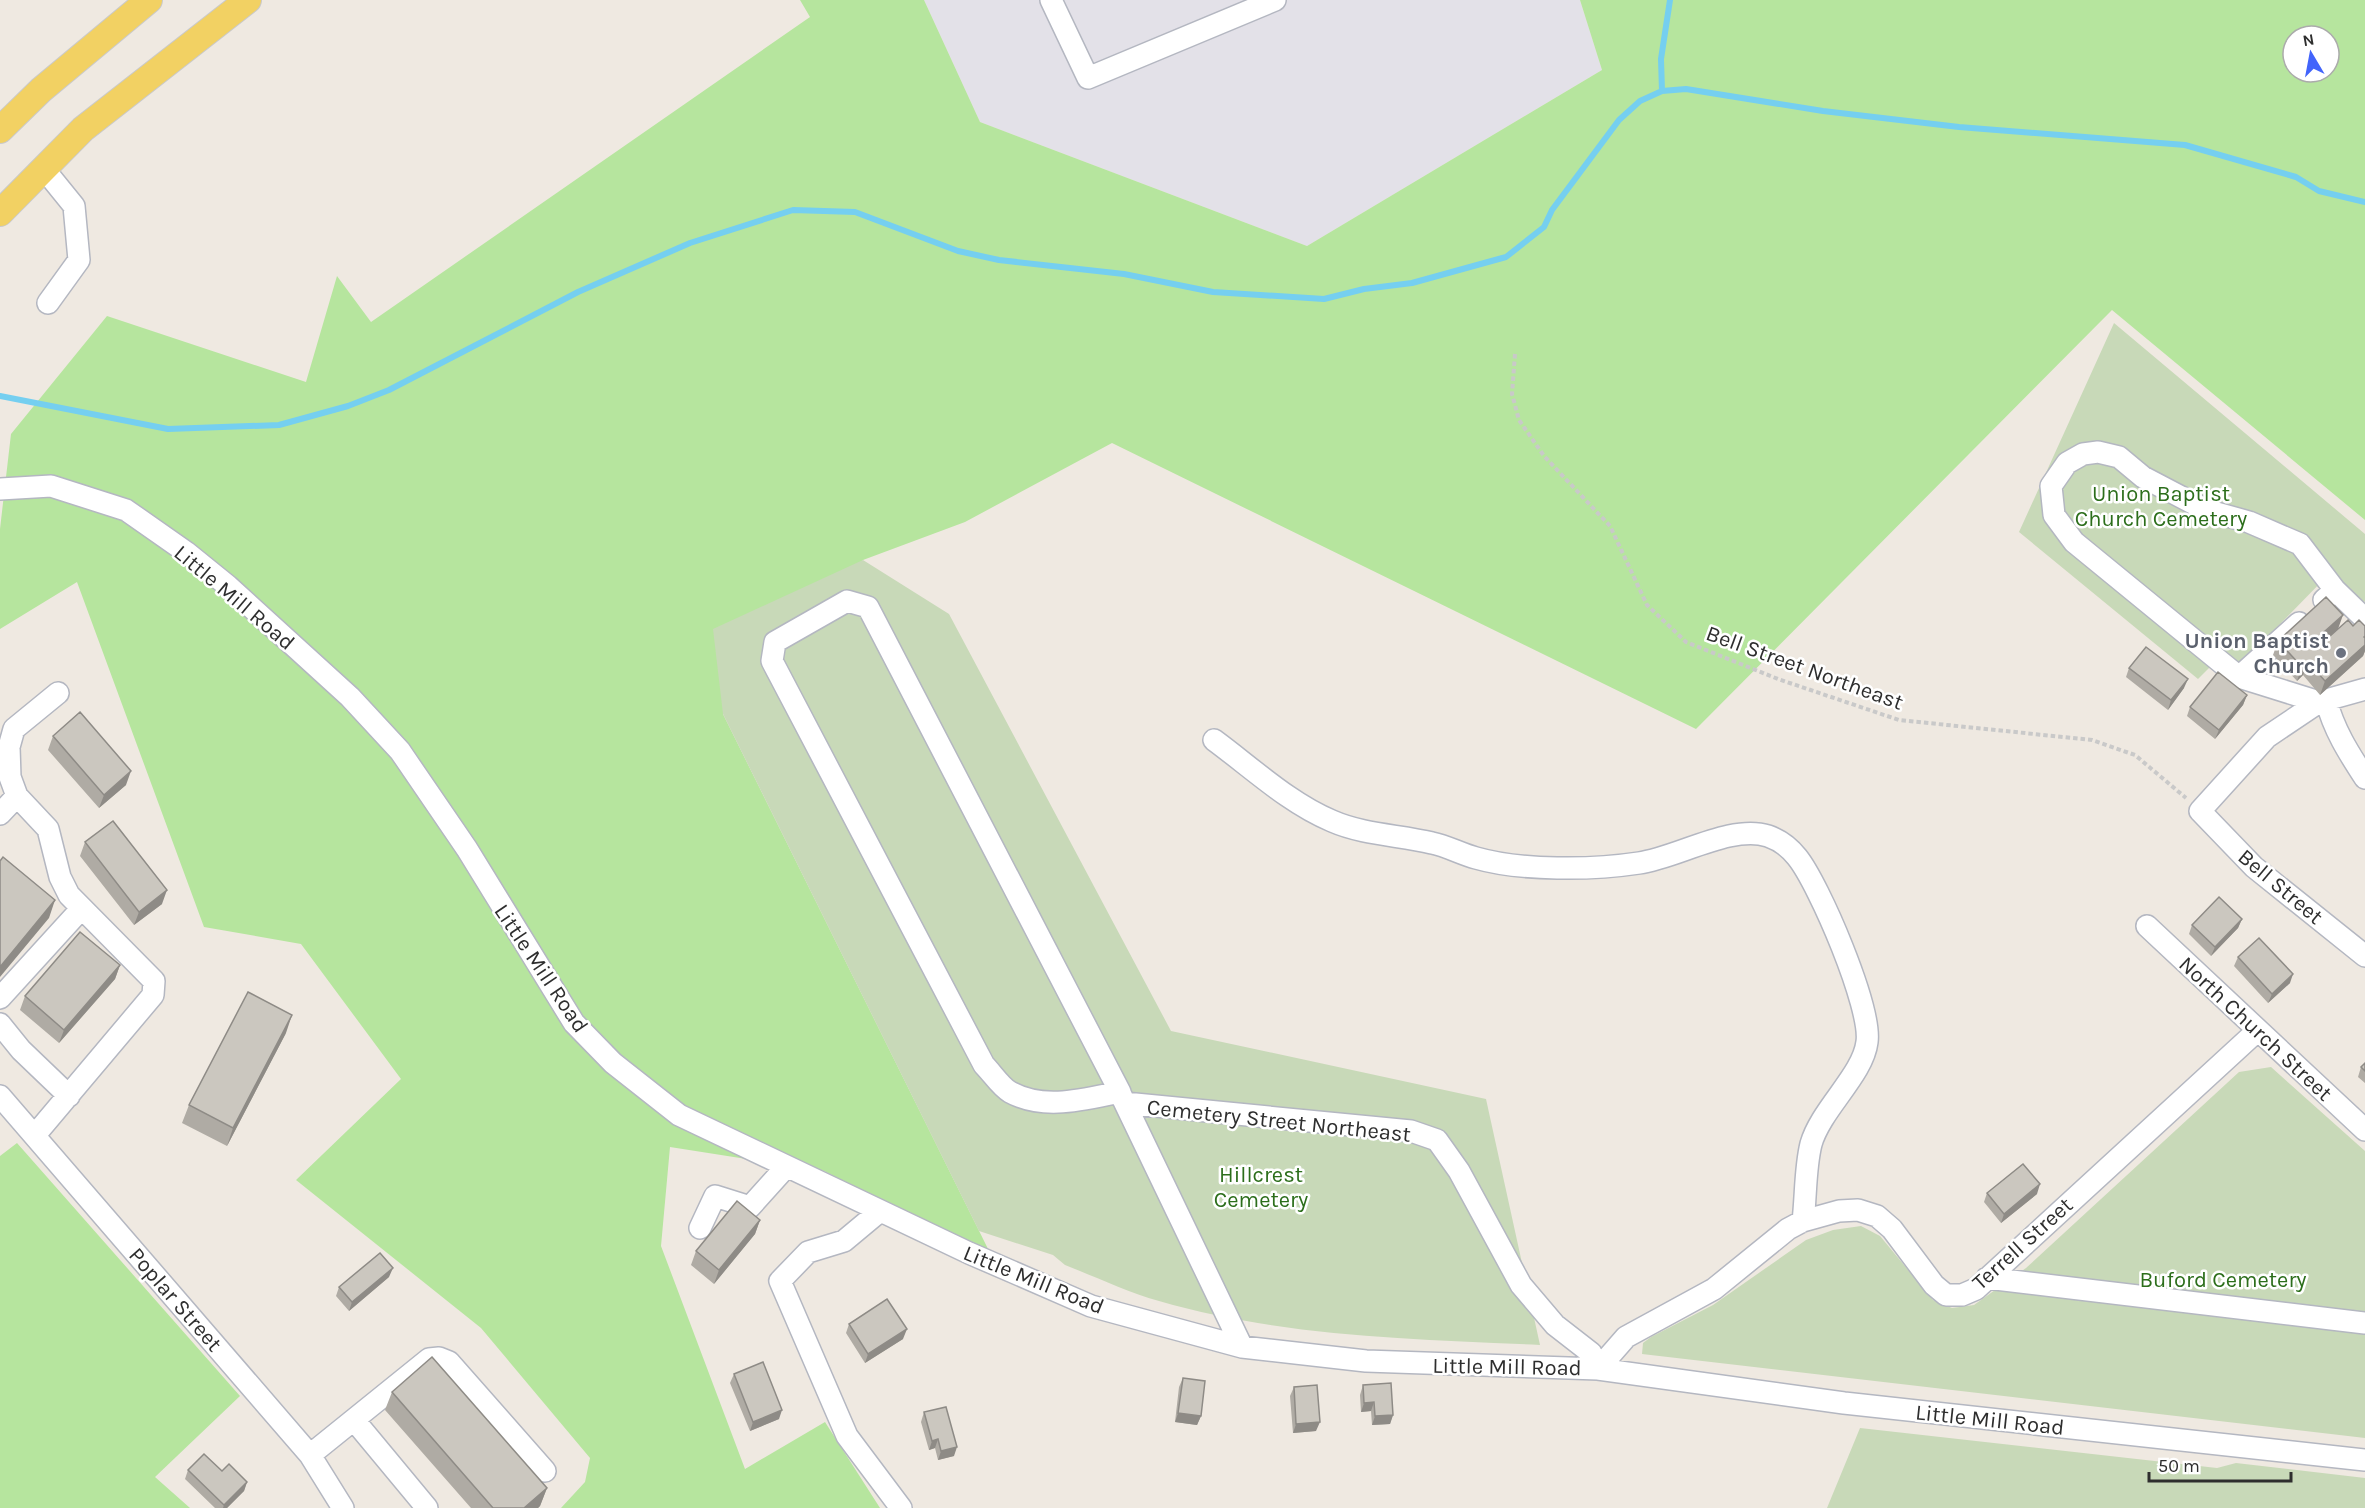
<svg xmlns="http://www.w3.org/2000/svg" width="2365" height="1508" font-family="Karla,sans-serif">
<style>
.industrial{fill:#e3e1e8}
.green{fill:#b6e59e;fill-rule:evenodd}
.cemetery{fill:#c8d9b8}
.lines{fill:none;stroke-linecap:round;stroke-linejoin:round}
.stream{stroke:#75cff0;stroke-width:6}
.minor-casing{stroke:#b4b7c1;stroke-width:24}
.major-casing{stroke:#c9c9c9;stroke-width:28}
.path{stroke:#c9c9c9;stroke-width:4;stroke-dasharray:4.5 3;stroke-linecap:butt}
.minor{stroke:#fff;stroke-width:21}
.major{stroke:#f2d163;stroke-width:26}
.wall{fill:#afaba4}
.shaded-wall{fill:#8e8b86}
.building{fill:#cbc7bf;stroke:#8e8b86;stroke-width:1.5}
.worship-dot{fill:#6b7280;stroke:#fff;stroke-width:2}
.labels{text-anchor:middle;stroke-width:5;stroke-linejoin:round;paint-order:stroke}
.park-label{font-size:22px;fill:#2c6e1b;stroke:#fff}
.street-label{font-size:22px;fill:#2e2e2e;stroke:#fff}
.worship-label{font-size:22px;font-weight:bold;fill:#5b616d;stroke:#fff;text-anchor:end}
</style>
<rect width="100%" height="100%" fill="#efe9e1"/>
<!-- industrial -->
<path class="industrial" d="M924,0H1580L1602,70L1307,246L980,122Z"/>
<!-- green -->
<path class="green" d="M800,0H924L980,122L1307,246L1602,70L1580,0H2365V520L2112,310L1696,729L1112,443L965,522L863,560L723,714L992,1257L824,1171L670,1147L661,1246L745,1469L825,1422L880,1508H561L585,1482L590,1458L481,1328L296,1180L401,1079L301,944L204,927L77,582L0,629V529L11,434L107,316L306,382L337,276L371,322L810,17ZM2293,36H2329V72H2293Z
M17,1143L240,1396L155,1477L190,1508H0V1156Z"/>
<!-- cemetery -->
<path class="cemetery" d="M2114,323L2365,534V601L2362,605L2329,574L2240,665L2223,654L2198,679L2019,532Z
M863,560L949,614L1171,1031L1486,1099L1540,1345C1412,1339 1284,1337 1159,1301C1127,1292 1096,1277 1065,1265L1053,1255L979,1231L723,714L713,629Z
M2271,1067L2365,1151V1438L1642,1354L1643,1343L1651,1337L1713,1305L1806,1240L1833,1230L1861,1226L1880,1236L1933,1300L1952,1308L1974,1305L2026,1268L2239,1072Z
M1860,1428L2217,1468L2236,1463L2365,1478V1508H1827Z"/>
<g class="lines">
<!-- stream -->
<path class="stream" d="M1662,91L1661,59L1670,0
M0,396L168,429L279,425L348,406L389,390L578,292L690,243L793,210L855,212L958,251L999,260L1124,274L1213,292L1324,299L1364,289L1412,283L1506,257L1544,227L1552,210L1619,120L1640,101L1662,91L1686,89L1823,111L1959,127L2185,145L2296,177L2319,191L2365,202"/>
<!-- minor casing -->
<g class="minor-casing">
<path id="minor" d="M1051,0L1088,78L1275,0
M44,169L74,206L79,260L48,303
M0,489L51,486L126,510L186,552L228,586L350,697L400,751L467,849L574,1023L613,1063L679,1115L969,1253L1091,1306L1242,1347L1366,1361L1598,1369L1844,1403L2365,1460
M2324,600L2335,590L2365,619
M847,601L868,607L1120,1092C1085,1099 1044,1111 1010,1092C1001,1087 992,1073 984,1065L772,661L775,642Z
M2239,677L2299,623
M2365,689L2319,702L2267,737L2200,811L2254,867L2365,956
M2326,700C2334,730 2348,752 2365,778
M2319,702L2239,677L2074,542L2054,515L2051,486L2067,463L2083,454L2098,452L2119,457L2143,477L2206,510L2249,522L2300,544L2335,590
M1214,740C1252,768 1289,803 1332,821C1364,835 1400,835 1432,843C1447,846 1461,854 1476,858C1521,871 1593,870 1639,863C1677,858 1731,824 1768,836C1780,840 1789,847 1797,857C1819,884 1872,1008 1867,1042C1863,1075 1821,1109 1811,1144C1805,1168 1806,1197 1803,1221
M0,814L17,796
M2147,926L2365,1130
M0,998L82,908
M0,1024L21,1050L69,1096
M1120,1093L1242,1347
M0,1096L310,1455L343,1508
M1125,1103L1411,1131L1437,1140L1459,1171L1521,1285L1555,1325L1591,1353L1598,1369L1626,1337L1714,1289L1788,1229L1803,1221L1839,1211L1858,1210L1877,1216L1892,1229L1934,1285L1946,1295H1962L1976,1289L2257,1031
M35,1135L153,995L154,981L69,895L60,877L48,829L17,796L10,777L9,747L14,729L58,693
M880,1211L844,1241L808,1252L780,1281L847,1436L901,1508
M700,1228L715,1196L750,1207L786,1167
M1987,1278L2365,1323
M354,1420L427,1508
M310,1455L429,1359L439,1358L449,1362L545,1471"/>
</g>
<!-- major casing -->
<g class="major-casing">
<path id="major" d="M0,130L41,90L149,0
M0,213L83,129L248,0"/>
</g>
<!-- path -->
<path class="path" d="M1515,354L1512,394L1519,420L1544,456L1610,526L1647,605L1686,642L1778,679L1899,720L2092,740L2135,755L2186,798"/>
<!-- minor -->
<use href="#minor" class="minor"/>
<!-- major -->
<use href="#major" class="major"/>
</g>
<!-- wall -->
<path class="wall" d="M2353,626H2365V651L2363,656L2320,695L2303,675L2297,681L2273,655L2278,641Z
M2129,668L2184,688L2168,710L2126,677Z
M2247,695L2243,705L2215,739L2187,716L2190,707Z
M53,736L126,785L99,808L48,750Z
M85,842L162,904L134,925L80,856Z
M2242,919L2238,928L2211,956L2189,934L2192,925Z
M2238,957L2290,983L2268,1003L2234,966Z
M120,965L115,979L59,1043L20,1010L25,996Z
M286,1033L227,1146L182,1123L189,1105Z
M2365,1063V1083L2358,1077L2361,1067Z
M1987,1193L2037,1194L2001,1223L1984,1202Z
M760,1220L755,1234L714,1284L691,1265L696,1251Z
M389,1277L349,1311L336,1296L339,1287Z
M849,1324L903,1339L865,1363L846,1333Z
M734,1374L779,1419L750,1431L730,1383Z
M1183,1378L1201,1416L1197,1425L1175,1422L1179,1387Z
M1363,1385L1393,1415L1390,1424L1372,1425L1371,1411L1361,1412L1360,1395Z
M1294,1387L1316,1431L1293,1433L1290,1396Z
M392,1392L547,1488L540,1506L538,1508H471L385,1410Z
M924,1412L954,1456L938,1460L935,1448L929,1450L921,1422Z
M188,1470L222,1471L247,1482L244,1491L227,1508H215L185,1479Z"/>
<!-- shaded-wall -->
<path class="shaded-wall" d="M2343,615L2338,629L2310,654L2315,640Z
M2365,636V651L2363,656L2320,695L2325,681Z
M2308,662L2303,675L2297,681L2302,667Z
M2188,679L2184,688L2168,710L2171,700Z
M2247,695L2243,705L2215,739L2219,730Z
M131,771L126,785L99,808L104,795Z
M167,890L162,904L134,925L139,912Z
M55,900L49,918L0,977V967Z
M2242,919L2238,928L2211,956L2215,947Z
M120,965L115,979L59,1043L64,1030Z
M2293,974L2290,983L2268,1003L2272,994Z
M292,1015L286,1033L227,1146L233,1128Z
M2040,1184L2037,1194L2001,1223L2004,1214Z
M760,1220L755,1234L714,1284L719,1270Z
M393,1268L389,1277L349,1311L352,1302Z
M907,1329L903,1339L865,1363L868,1354Z
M1374,1402L1371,1411L1361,1412L1364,1403Z
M782,1410L779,1419L750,1431L753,1422Z
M1178,1413L1201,1416L1197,1425L1175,1422Z
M1393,1415L1390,1424L1372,1425L1375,1416Z
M1320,1422L1316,1431L1293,1433L1296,1424Z
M938,1439L935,1448L929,1450L932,1441Z
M957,1447L954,1456L938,1460L941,1451Z
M247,1482L244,1491L227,1508H223L224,1505Z
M547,1488L540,1506L538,1508H524Z"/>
<!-- building -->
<path class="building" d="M2326,597L2343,615L2315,640L2320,645L2348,620L2353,626L2359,620L2365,626V636L2364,637L2365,638V645L2325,681L2308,662L2302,667L2278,641Z
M2146,647L2188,679L2171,700L2129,668Z
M2218,672L2247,695L2219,730L2190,707Z
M80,712L131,771L104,795L53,736Z
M113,821L167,890L139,912L85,842Z
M3,857L55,900L0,967V861Z
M2219,897L2242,919L2215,947L2192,925Z
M80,932L120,965L64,1030L25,996Z
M2259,938L2293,974L2272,994L2238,957Z
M248,992L292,1015L233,1128L189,1105Z
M2365,1063V1071L2361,1067Z
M2023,1164L2040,1184L2004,1214L1987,1193Z
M737,1201L760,1220L719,1270L696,1251Z
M380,1253L393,1268L352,1302L339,1287Z
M887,1299L907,1329L868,1354L849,1324Z
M432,1357L547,1488L524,1508H493L392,1392Z
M763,1362L782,1410L753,1422L734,1374Z
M1183,1378L1205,1381L1201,1416L1178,1413Z
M1391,1383L1393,1415L1375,1416L1374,1402L1364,1403L1363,1385Z
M1317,1385L1320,1422L1296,1424L1294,1387Z
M946,1407L957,1447L941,1451L938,1439L932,1441L924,1412Z
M204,1454L222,1471L229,1464L247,1482L224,1505L188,1470Z"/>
<!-- markers -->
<circle class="worship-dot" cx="2341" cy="653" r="6"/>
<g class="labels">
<!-- park labels -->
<g class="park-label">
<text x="2161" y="501">Union Baptist<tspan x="2161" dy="25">Church Cemetery</tspan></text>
<text x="1261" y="1182">Hillcrest<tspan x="1261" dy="25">Cemetery</tspan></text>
<text x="2223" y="1287">Buford Cemetery</text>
</g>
<!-- street labels -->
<g class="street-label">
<text transform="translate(235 597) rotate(40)" y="8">Little Mill Road</text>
<text transform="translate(1805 667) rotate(20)" y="8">Bell Street Northeast</text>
<text transform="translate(2281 886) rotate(40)" y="8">Bell Street</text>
<text transform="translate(542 968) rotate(56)" y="8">Little Mill Road</text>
<text transform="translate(2256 1028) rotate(43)" y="8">North Church Street</text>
<text transform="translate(1279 1120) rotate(6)" y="8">Cemetery Street Northeast</text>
<text transform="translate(2022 1243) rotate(-42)" y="8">Terrell Street</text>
<text transform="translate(1034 1279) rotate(22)" y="8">Little Mill Road</text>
<text transform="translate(176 1299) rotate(49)" y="8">Poplar Street</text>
<text transform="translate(1507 1366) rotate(1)" y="8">Little Mill Road</text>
<text transform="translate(1990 1419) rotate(6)" y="8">Little Mill Road</text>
</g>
<!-- worship labels -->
<g class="worship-label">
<text x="2329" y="648">Union Baptist<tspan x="2329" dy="25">Church</tspan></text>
</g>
</g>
<!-- north arrow -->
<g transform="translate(2311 54) rotate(350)"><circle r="28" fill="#ffffff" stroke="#ababab" stroke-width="1.5"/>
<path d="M0-4.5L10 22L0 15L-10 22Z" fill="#4264fb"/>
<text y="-9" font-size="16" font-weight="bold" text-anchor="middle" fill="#2e2e2e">N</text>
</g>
<!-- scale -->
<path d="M2149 1472v9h142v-9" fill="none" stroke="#2e2e2e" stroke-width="3"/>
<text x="2158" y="1472" font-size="18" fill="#2e2e2e" stroke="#ffffff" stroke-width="4.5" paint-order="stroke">50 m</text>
</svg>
